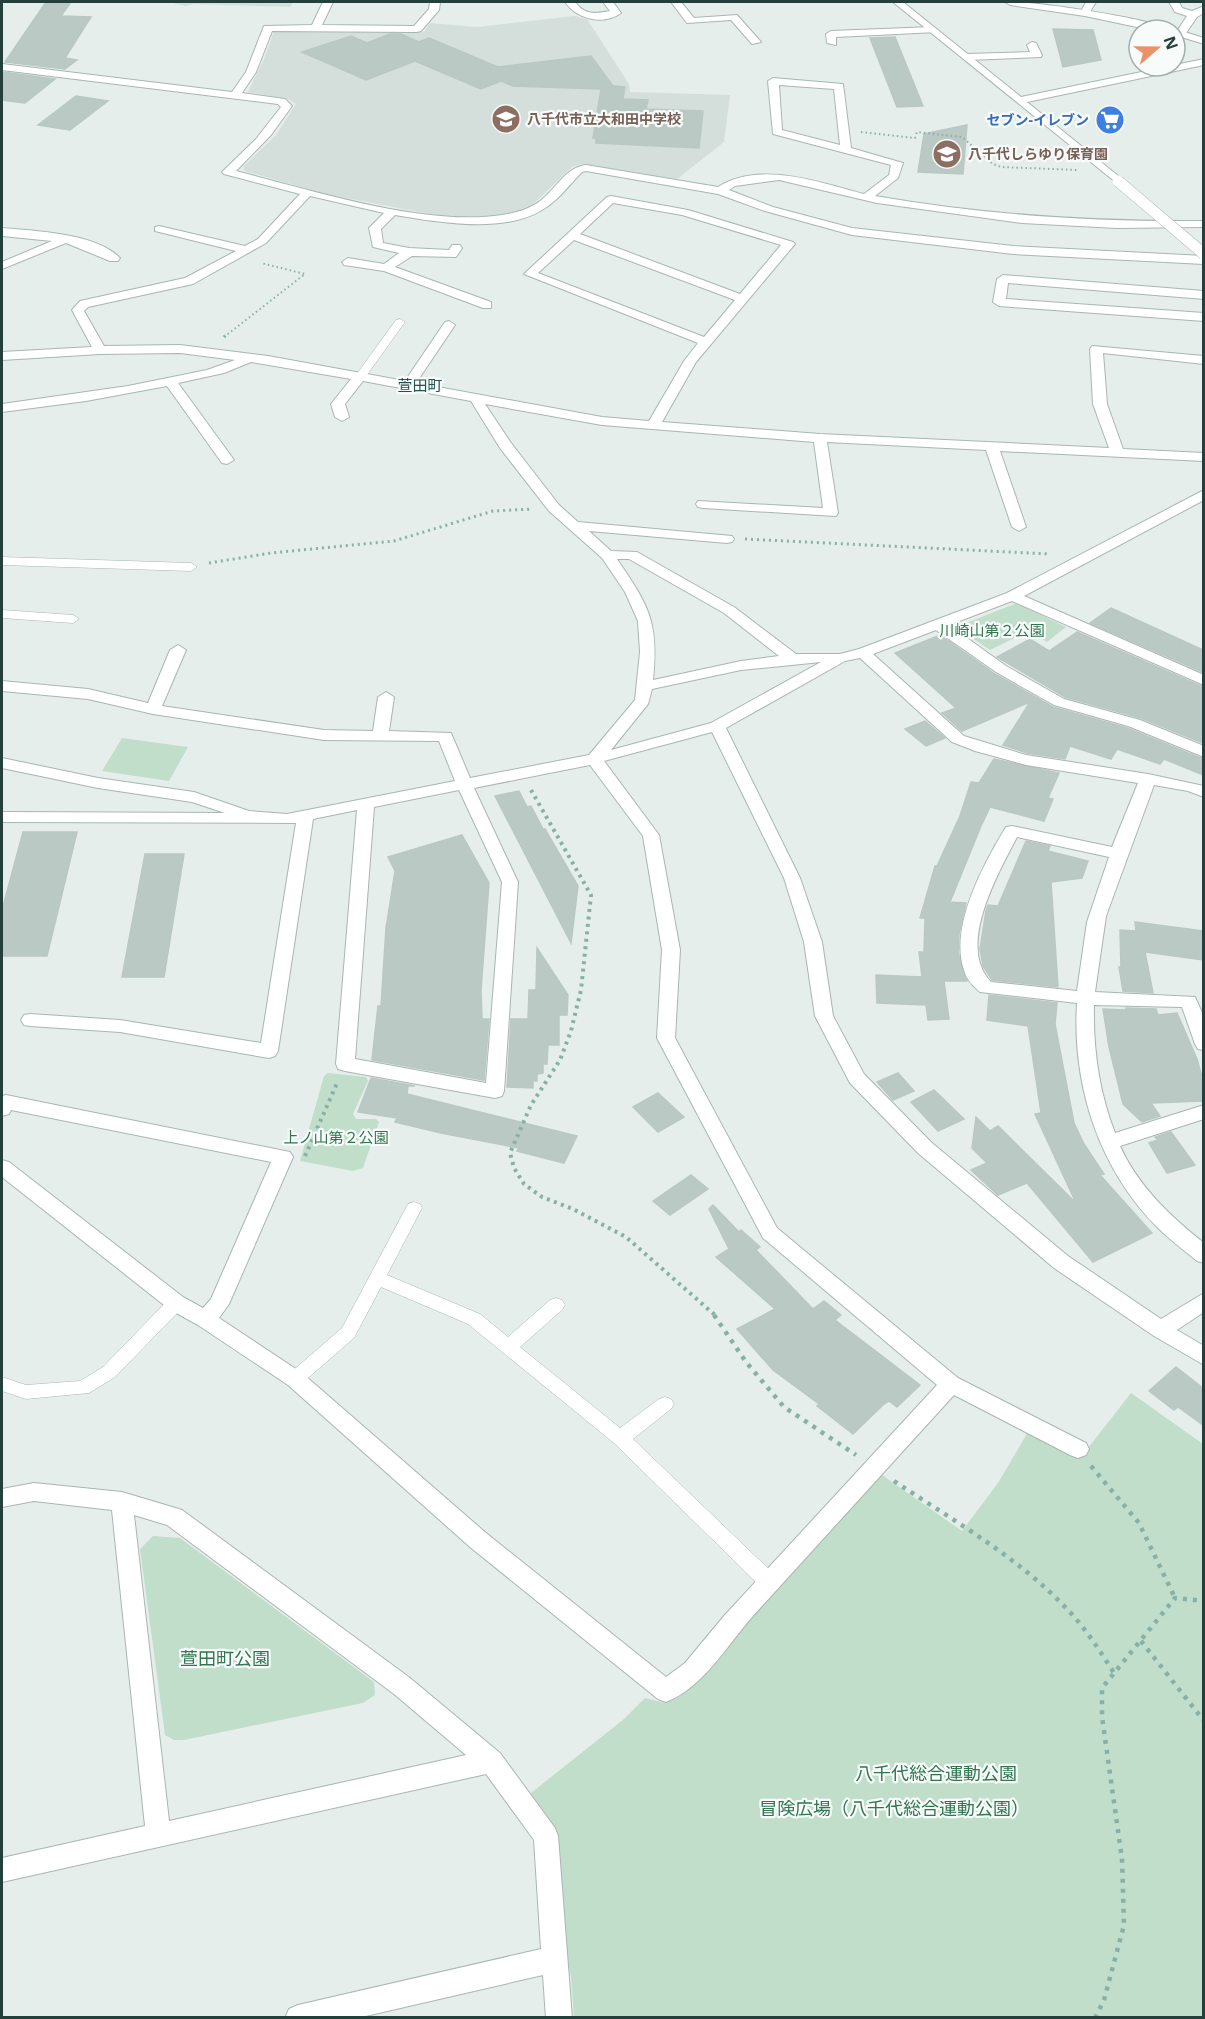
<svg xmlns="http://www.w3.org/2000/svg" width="1205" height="2019" font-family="'Open Sans','Noto Sans JP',sans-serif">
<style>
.built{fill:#d4deda}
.green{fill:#c1decb}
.building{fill:#bbc9c5;stroke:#b9c8c3;stroke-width:1.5}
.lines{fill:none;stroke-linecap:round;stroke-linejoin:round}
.service-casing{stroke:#a8b6b3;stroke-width:1}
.minor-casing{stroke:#a8b6b3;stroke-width:2}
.tertiary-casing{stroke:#a8b6b3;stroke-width:2}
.path-far3{stroke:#88b0a7;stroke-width:2;stroke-dasharray:1.5 3;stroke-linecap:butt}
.path-far2{stroke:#88b0a7;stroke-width:3;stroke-dasharray:2 4;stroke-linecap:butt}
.path-far1{stroke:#88b0a7;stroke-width:4;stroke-dasharray:3 4.5;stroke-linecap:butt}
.path{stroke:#88b0a7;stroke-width:4.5;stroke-dasharray:4 6;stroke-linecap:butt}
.service{fill:#fff;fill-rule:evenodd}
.minor{fill:#fff;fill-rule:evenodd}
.tertiary{fill:#fff;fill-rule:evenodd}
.tertiary-bridge-casing{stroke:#a8b6b3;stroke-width:12;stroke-linecap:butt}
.tertiary-bridge{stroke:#fff;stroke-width:11}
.labels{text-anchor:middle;stroke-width:4.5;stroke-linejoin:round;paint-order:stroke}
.far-education-label{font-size:14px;font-weight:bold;fill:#785e54;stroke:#f7fbf9;text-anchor:start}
.far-shop-label{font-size:14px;font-weight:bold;fill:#366cbe;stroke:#f7fbf9;text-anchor:end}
.far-quarter-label{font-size:15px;fill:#22524a;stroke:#f7fbf9}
.park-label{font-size:15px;fill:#317551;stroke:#f7fbf9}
.near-park-label{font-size:18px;fill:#317551;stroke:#f7fbf9}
</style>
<rect width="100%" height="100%" fill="#e6eeeb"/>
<!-- built -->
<path class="built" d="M111,2H293L290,7L194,4L185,6L173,3Z
M574,16L587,19L629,84L630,92L730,95L724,142L677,179L581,164L572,167L529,208L499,216H444L419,212L326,194L245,171L243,167L276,135L296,104L288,99L248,92L264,59L274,31L424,32L430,23L477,27Z"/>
<!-- green -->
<path class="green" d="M1017,603L1066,627L1047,642L1029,631L990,650L956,627Z
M122,738L188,747L169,781L102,771Z
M328,1073L366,1077L368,1081L353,1114L356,1119H376L379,1122L363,1168L353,1171L300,1161L324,1076Z
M1131,1393L1203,1444V2017H574L571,1977L531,1793L624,1719L645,1698L665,1703L740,1624L875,1470L962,1531L998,1483L1028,1432L1081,1457Z
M153,1536L180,1538L374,1682L375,1695L363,1703L184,1740H174L165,1735L140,1549Z"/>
<!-- building -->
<path class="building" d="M46,2H71L61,16L91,17L65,58L77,60L65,69L5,62Z
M1053,29L1093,30L1101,60L1063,67Z
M390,34H401L419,42L429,38L498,67L591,56L613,86L625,87L623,99L648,100L646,109L703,111L699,148L596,143V138H593L601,89L513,86L501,81L481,89L415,61L366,80L302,52L351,36L367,43Z
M895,37L923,106L897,107L870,38Z
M2,72L55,79L25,103L2,100Z
M76,96L108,101L70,130L38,125Z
M967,125L963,174L918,172L924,134Z
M1111,608L1203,650V672L1090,623Z
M1077,632L1203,687V743L1141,718L1065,697L997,657L1030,639L1049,651Z
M940,635L995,674L1053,707L1127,728L1203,759V775L1164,759L1160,764L1117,749L1111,759L1070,746L1065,759L1027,753L1003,745L1030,702L962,731L942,713L956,708L895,653Z
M925,721L945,738L926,746L905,729Z
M994,759L1059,773L1048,798L1053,799L1044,821L990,807L981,826L950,902L966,903L959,934L958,953L967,981H944L949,1019L928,1020L926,1005L877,1003L876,975L922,977L919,952H924L925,918H920L935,866H937L960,816L971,782L979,783Z
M519,791L527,807L531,806L543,829H545L578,886L571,943L495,796Z
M23,832H77L47,956H2V910Z
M462,835L489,883L481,990L482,1019H489L484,1080L372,1060L378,1006H381L386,928L395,871L388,857Z
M1026,841L1050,846L1048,851L1088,861L1082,878L1051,882L1058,987L992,980L983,966L980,949L986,911L988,905L998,906Z
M145,854H184L164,977H122Z
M1135,922L1203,931V960L1145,952L1153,993L1123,991L1119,967L1121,968L1120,930L1136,931Z
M537,948L568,995L567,1015H559V1045H548L547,1064H543V1073L537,1074V1081H533V1088L507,1087L511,1019H528L529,990H536Z
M989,995L1057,1003L1055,1024L1074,1123L1084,1144L1104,1174L1100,1175L1152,1233L1093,1262L1027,1183L998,1195L971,1170L987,1163L972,1148L976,1117L990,1131L998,1126L1076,1203L1035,1114L1041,1113L1028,1026L987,1020Z
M1126,1008L1156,1009L1158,1015L1177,1013L1197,1059L1203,1081V1101L1151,1103L1160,1116L1142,1122L1123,1104L1109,1047L1103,1009L1126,1010Z
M898,1073L914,1091L893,1100L877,1082Z
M371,1078L415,1086H408L407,1094L577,1136L564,1163L517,1151L519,1148L441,1133L395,1122L397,1118L358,1112Z
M934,1090L964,1119L938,1131L911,1102Z
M658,1093L684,1117L658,1132L633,1107Z
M1171,1132L1195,1165L1167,1173L1149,1143L1158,1140L1155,1137Z
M691,1175L708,1189L670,1215L653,1201Z
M713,1205L739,1232L741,1230L760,1247L756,1250L813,1309L824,1301L841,1315L835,1320L920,1385L897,1407L889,1401L883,1405L853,1434L817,1406L819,1404L773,1370L737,1329L775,1309L716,1257L729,1249L709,1209Z
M1176,1367L1203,1388V1425L1178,1407L1174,1410L1149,1391Z"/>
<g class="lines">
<!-- service casing -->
<g class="service-casing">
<path id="service" d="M400,319L405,322L364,379H356V375L396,320Z
M2,557L191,563L197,567L191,571L2,565Z
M2,610L73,615L79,619L73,623L2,618Z
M414,1202L420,1204L422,1208L387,1275L480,1314L508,1337L550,1300L556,1298L562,1300L565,1305L562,1310L520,1347L620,1428L659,1399L665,1397L671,1399L674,1404L671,1409L633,1439L776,1576L778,1582L776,1588L769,1590L762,1588L614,1443L468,1324L381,1287L354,1338L301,1384L295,1386L289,1384L286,1379L289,1374L342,1328L408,1204Z
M176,1296L182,1298L184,1303L182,1308L115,1377L89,1393L26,1399L2,1391V1377L26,1385L80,1381L103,1367L170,1298Z"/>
</g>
<!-- minor casing -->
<g class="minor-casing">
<path id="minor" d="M323,2H333L322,25L414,26L429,9L430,2H440L439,10L421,31L417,32L272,31L256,72L242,93L285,99L292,106L271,135L236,171C311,190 426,227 502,215C515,213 530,209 540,201C556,189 566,167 586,165L718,187C759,160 821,183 864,194L889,175L891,165L773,134L768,81L773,78L843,84L851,148L903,163L898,178L875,196C985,215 1092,222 1204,221V227L1117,228L1022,223L877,203L779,180L735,186L729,190L773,207L852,228L1013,246L1204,256V264L1013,254L852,235L765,211L718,194L586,171L582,172C569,185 558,201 542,210C503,234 437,222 395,215L381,229L383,243L409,248L449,250L452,245H460L462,248L456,257L412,256L395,267L491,302V308H483L384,271L344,265L342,262L348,258L384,264L399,253L373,247L369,228L384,213L310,196L266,243L193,284L88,307L84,311L104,346L180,345L268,356L405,381L445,322L449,321L455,325L416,383L602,417L649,421L684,361L698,343L524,274L607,197L611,196L688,210L793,242L795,244L696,362L662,422L820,434L1109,448L1093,404L1090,349L1092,346L1204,356V364L1103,353L1107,404L1123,449L1204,453V461L1000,451L1026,527L1019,531L1012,527L986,450L827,442L838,513L836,516L703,508L698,507L696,504L698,501L823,508L814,442L602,425L485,404L511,443L559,505L578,522L732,536L734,539L732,542L727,543L589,531L611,551L637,552L734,607L796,654H840L859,649L1007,593L1204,490V500L1024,596L1204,675V685L1012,601L949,625L1006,666L1064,699L1140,720L1204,746V757L1128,726L1054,705L996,672L936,630L873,654L964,736L1026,755L1148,774L1204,786V797L1188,791L1154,785L1106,916L1095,992L1195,997L1204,1017V1050L1198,1049L1195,1044L1182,1007L1094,1005C1093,1049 1099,1092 1115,1133L1204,1105V1119L1120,1146C1138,1186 1170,1216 1204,1243V1263L1197,1261C1184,1250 1170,1240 1158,1228C1099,1169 1072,1086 1077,1003L980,992C973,986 966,979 964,970C949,927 984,863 1006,827L1012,826L1112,847L1138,783L1026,765L975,751L952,742L860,658L845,661L726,728L800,878L822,942L833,1016L864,1074L932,1143L1068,1256L1161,1319L1204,1293V1312L1177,1330L1204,1346V1365L1154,1336L1054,1268L918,1153L850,1083L815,1016L804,942L784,878L712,732L604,761L659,835L680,950L675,1038L777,1228L958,1378L1086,1443L1089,1449L1086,1455L1078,1458L1070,1455L954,1395C887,1469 820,1542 753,1616C727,1645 704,1687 666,1702L658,1699L470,1547L288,1385L198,1325L169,1309L2,1177V1160L9,1162L183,1297L203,1308L211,1299L271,1162L11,1110L9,1114L2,1116V1096L6,1095L290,1152L293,1157L229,1304L219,1318L302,1373L486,1533L666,1677L685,1663L724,1616L937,1385L763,1238L657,1038L662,950L643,836L590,765L474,788L518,882L504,1091L502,1096L495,1098L345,1071L338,1069L336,1064L357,810L313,819L278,1051L275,1056L269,1058L120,1032L30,1026L24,1025L21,1020L24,1015L30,1014L120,1020L261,1043L296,823L2,822V812L225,813L192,802L98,788L2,768V758L98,778L194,792L249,811L287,814L455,781L439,741L324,740L153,714L88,699L2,691V681L88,689L148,703L170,650L178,645L186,650L162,706L324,730L373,731L378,697L386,692L394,697L389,731L451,733L470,778L589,755L635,700L640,652L638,621L625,592L602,558L549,511L500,448L471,401L363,381L345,404L349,417L342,421L335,417L331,404L351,379L251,362L224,373L178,383L234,460L227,464L222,463L167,386L86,401L2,412V404L128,386L207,370L235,360L180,353L100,354L2,360V352L92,347L72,310L80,301L185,278L236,251L155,231V227L159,226L245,246L258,239L300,194L224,174L222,172L256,139L281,107L278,104L2,70V64L232,92L246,72L264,26L312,25ZM779,85L834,89L840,145L782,130ZM613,203L682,215L781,245L740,294L580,234ZM574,240L735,300L704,337L538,273ZM617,559H629L724,613L779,656L741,661L653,680C659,622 649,606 617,559ZM821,662L711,723L611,750L648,704L652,689L741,670ZM459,790L502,882L486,1083L355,1059L374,807ZM1017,837L1109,857L1087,922L1077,991L991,982C956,946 998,874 1017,837Z
M565,2H575C585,15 594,14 610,11L603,2H613L621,13C603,26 577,19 565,2Z
M671,2H681L694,18L737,15L761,42L752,44L731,20L687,23Z
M1086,2H1096L1088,15L1085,16L1080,13Z
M1169,2H1179L1182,8L1192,11L1204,6V13L1197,17L1184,36L1175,34L1187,16L1175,12Z
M933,27L938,30L937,32L836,37V45L827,43L826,34L831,31Z
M1032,42L1036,43L1042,55L1041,57L967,60L962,57L967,54L1030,52L1027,45Z
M2,228C35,231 96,233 120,258L118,261H110L66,243L2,269V262L52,241L2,236Z
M1003,275L1204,291V299L1008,283L1006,299L1204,313V321L999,306L993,302L997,279Z
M34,1483L122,1492L182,1510L410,1678L500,1753L555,1828L558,1836L572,2018H546L543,1975L357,2018H285L289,2009L298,2005L541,1949L534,1840L486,1774L2,1882V1858L145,1826L112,1510L34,1501L2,1507V1489ZM134,1515L167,1525L394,1694L466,1755L169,1821Z"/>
</g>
<!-- tertiary casing -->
<g class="tertiary-casing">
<path id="tertiary" d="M893,2H903L1021,97L1204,59V65L1027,102L1122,179V183L1118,184Z
M1005,2C1027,0 1155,19 1170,30H1151L1085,16L1010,5Z
M1175,29L1204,38V44L1175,35V30H1171Z"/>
</g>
<!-- path-far3 -->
<path class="path-far3" d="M861,132L915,138L917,132L962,137L993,164L1001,167L1078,170
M224,337L305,274L261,263"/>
<!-- path-far2 -->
<path class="path-far2" d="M224,337L226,335
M745,539L1050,554
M209,563L271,553L394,541L493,511L532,509"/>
<!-- path-far1 -->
<path class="path-far1" d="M531,790L591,895L581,990L571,1031L560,1060L531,1105L510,1153L514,1168L524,1184L542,1197L573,1209L626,1237L716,1316
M305,1156L338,1081"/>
<!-- path -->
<path class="path" d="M714,1315L746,1362L784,1407L856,1455
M1091,1466L1139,1523L1175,1598
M894,1481C954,1521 1018,1557 1068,1610C1086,1629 1100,1651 1114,1673
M1141,1641L1204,1721
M1095,2018L1104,2000L1124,1925L1122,1859L1102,1717V1688L1175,1598L1204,1601"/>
<!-- service -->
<use href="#service" class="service"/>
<!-- minor -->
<use href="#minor" class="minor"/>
<!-- tertiary -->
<use href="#tertiary" class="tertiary"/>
<!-- tertiary-bridge casing -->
<g class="tertiary-bridge-casing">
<path id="tertiary-bridge" d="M1118,181L1204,254"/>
</g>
<!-- tertiary-bridge -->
<use href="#tertiary-bridge" class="tertiary-bridge"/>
</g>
<!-- icons -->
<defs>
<g id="school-disc" transform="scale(1.5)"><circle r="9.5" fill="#8d6e63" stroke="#f7fbf9"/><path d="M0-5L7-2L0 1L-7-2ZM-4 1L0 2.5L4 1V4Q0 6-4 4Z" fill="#fff"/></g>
<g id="supermarket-disc" transform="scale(1.5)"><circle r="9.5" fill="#3f7fe0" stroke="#f7fbf9"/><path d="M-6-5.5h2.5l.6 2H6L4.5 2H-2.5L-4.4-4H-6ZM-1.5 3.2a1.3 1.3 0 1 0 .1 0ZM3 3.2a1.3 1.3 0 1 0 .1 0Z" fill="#fff"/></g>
</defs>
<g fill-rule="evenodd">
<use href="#school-disc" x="506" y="119"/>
<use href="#supermarket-disc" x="1110" y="120"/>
<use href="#school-disc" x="947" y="154"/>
</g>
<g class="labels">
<!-- far-education labels -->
<g class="far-education-label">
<text x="527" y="124">八千代市立大和田中学校</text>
<text x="968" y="159">八千代しらゆり保育園</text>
</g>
<!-- far-shop labels -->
<g class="far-shop-label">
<text x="1089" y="125">セブン-イレブン</text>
</g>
<!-- far-quarter labels -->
<g class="far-quarter-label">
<text x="420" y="391">萱田町</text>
</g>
<!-- park labels -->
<g class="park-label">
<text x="992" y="636">川崎山第２公園</text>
<text x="336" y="1143">上ノ山第２公園</text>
</g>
<!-- near-park labels -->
<g class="near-park-label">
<text x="225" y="1665">萱田町公園</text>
<text x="936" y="1780">八千代総合運動公園</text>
<text x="894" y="1815">冒険広場（八千代総合運動公園）</text>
</g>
</g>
<!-- border -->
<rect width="1205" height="2019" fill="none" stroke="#25403b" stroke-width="6"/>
<!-- north arrow -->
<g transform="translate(1157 48) rotate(70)"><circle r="28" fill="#f7fbf9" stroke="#a3b0ad" stroke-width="1.5"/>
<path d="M0-4.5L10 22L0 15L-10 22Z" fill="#ec9167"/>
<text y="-9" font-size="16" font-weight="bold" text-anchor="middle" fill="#25403b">N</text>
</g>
</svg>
